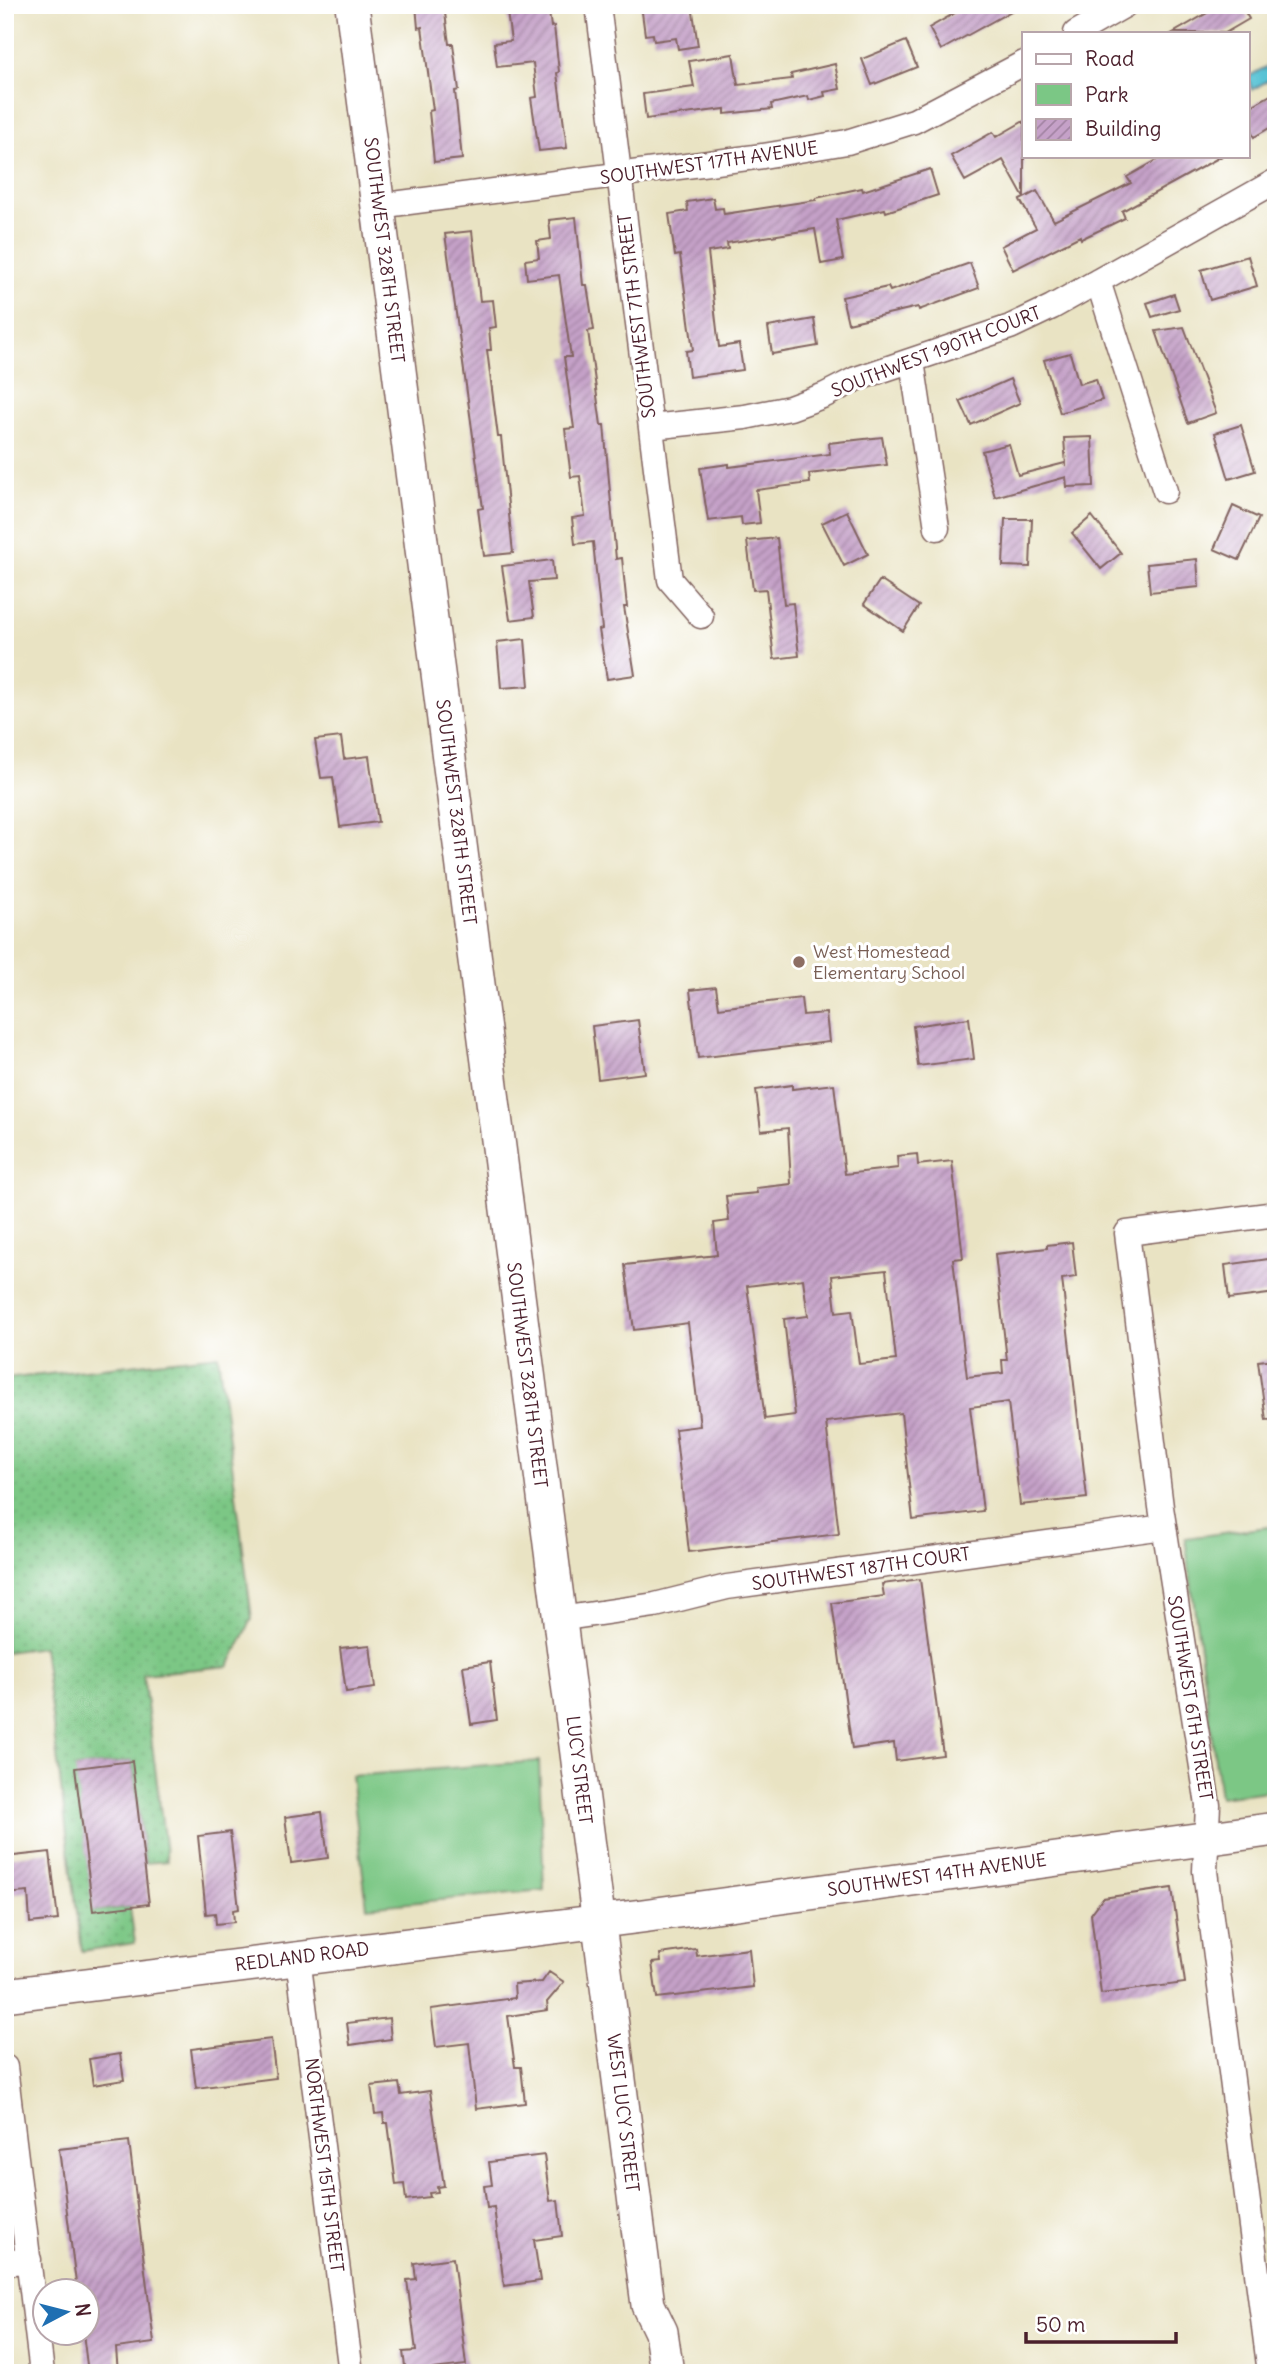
<svg xmlns="http://www.w3.org/2000/svg" width="1281" height="2378" font-family="Delius,sans-serif">
<style>
.grass{fill:url(#grass-dots);stroke:#627358;stroke-width:2}
.park{fill:#7bc785;stroke:#627358;stroke-width:2}
.water{fill:url(#water-ripples);stroke:#527180;stroke-width:2}
.building{fill:url(#building-hatch);fill-rule:evenodd}
.lines{fill:none;stroke-linecap:round;stroke-linejoin:round}
.street-casing{stroke:#826460;stroke-width:27}
.secondary-casing{stroke:#826460;stroke-width:36}
.street{stroke:#fff;stroke-width:24}
.secondary{stroke:#fff;stroke-width:33}
.education-dot{fill:#8d6e63;stroke:#fff;stroke-width:2.5}
.labels{text-anchor:middle;stroke-width:6;stroke-linejoin:round;paint-order:stroke}
.street-label{font-size:18px;fill:#4a1f2b;stroke:#fff}
.education-label{font-size:18px;fill:#785e54;stroke:#fff;text-anchor:start}
</style>
<defs>
<pattern id="grass-dots" width="8" height="8" patternUnits="userSpaceOnUse" patternTransform="scale(1.75)"><rect width="8" height="8" fill="#7bc785"/><path d="M2 2h.1M6 6h.1" fill="none" stroke="#6caa73" stroke-width="1.8" stroke-linecap="round"/></pattern>
<pattern id="water-ripples" width="26" height="14" patternUnits="userSpaceOnUse" patternTransform="scale(1.75)"><rect width="26" height="14" fill="#59c3d5"/><path d="M2 4q2-2 4 0t4 0M15 11q2-2 4 0t4 0" fill="none" stroke="#4fa7b7"/></pattern>
<pattern id="building-hatch" width="6" height="6" patternUnits="userSpaceOnUse" patternTransform="scale(1.75)"><rect width="6" height="6" fill="#c5a1c8"/><path d="M-1 1l2-2M0 6l6-6M5 7l2-2" fill="none" stroke="#a283a3"/></pattern>
</defs>
<rect width="100%" height="100%" fill="#fff"/>
<filter id="ink" filterUnits="userSpaceOnUse"><feTurbulence type="fractalNoise" baseFrequency=".0143" numOctaves="2"/><feDisplacementMap in="SourceGraphic" scale="14" xChannelSelector="R" yChannelSelector="G"/><feConvolveMatrix kernelMatrix="1 2 1 2 8 2 1 2 1" color-interpolation-filters="sRGB"/></filter>
<filter id="wash" filterUnits="userSpaceOnUse"><feTurbulence type="fractalNoise" baseFrequency=".00686" numOctaves="4" result="noise"/><feDisplacementMap in="SourceGraphic" scale="28" xChannelSelector="R" yChannelSelector="G"/><feGaussianBlur stdDeviation="1.57" result="paint"/><feColorMatrix in="noise" values="0 0 0 0 0 0 0 0 0 0 0 0 0 0 0 0 0 1.4 0 .05"/><feComposite in="paint" operator="in"/></filter>
<g filter="url(#wash)">
<rect width="100%" height="100%" fill="#e9e3c3"/>
<!-- grass -->
<path class="grass" d="M218,1355L252,1619L229,1666L143,1674L167,1861L145,1863L132,1761L76,1768L94,1911L130,1907L135,1943L82,1951L43,1647L5,1652V1379Z"/>
<!-- park -->
<path class="park" d="M1276,1526V1790L1220,1797L1185,1538Z
M539,1761L544,1890L367,1907L351,1776Z"/>
<!-- water -->
<path class="water" d="M1269,65L1275,76L1252,90L1248,77Z"/>
<g id="blocks">
<!-- building -->
<path class="building" d="M416,5H444L449,44H453L459,90L455,91L462,159L434,162L429,111L433,110L422,27L418,28Z
M506,5H548L551,27L554,26L559,72L557,73L567,148L539,151L531,98L537,97L533,63L497,67L494,43L511,41Z
M641,5H692L698,46L678,49L676,38L654,41L653,34L645,35Z
M969,5H1022L941,50L929,28Z
M1221,5H1241L1249,19L1225,33H1173Z
M906,41L917,67L872,85L862,59Z
M733,54L738,85L792,79L791,74L835,64L840,89L824,92L825,96L809,100L808,96L771,104L772,109L725,114V109L646,119L643,94L694,87L689,61Z
M1276,92V124L1254,137L1248,126V108Z
M1024,121V198L1037,191L1054,221L1131,183L1127,177L1164,156H1222L1122,211L1125,218L1081,239L1080,236L1013,270L1001,246L1036,228L1020,200L1024,198L1003,160L965,181L951,156L993,132L996,137Z
M930,169L938,195L886,212L885,209L836,220L843,260L821,264L815,229L727,243L728,249L708,252L719,347L739,344L743,370L689,377L686,351L693,350L680,255L675,256L669,214L688,211L687,202L713,198L715,209L723,208L724,214L816,200V198L862,188L863,191Z
M576,217L583,285H587L594,330L588,331L601,425H604L616,559L622,558L627,607H624L635,675L607,679L599,630L602,629L593,542L575,544L572,518L585,516L580,476L571,477L565,429L574,428L564,357H571L559,275L527,279L525,260L539,258L537,241L551,239L549,220Z
M472,231L480,301L493,300L496,327L489,328L491,350H487L498,437H501L513,553L484,556L478,509L483,508L445,234Z
M1248,256L1257,286L1210,300L1201,270Z
M970,263L979,288L919,310L918,307L848,323L842,297L888,287L890,291Z
M1174,294L1179,309L1152,317L1147,303Z
M814,319L818,346L772,354L768,327Z
M1184,327L1216,413L1188,423L1156,331Z
M1070,353L1079,384L1096,379L1102,400L1060,413L1044,360Z
M1010,379L1020,403L971,425L960,401Z
M1241,425L1255,471L1229,479L1215,433Z
M882,437L887,465L809,474L810,483L756,490L760,523L742,525L741,517L708,521L700,468L729,464V467L830,454L829,443Z
M1092,437L1094,486L1067,487L1066,477L995,497L982,451L1009,444L1018,475L1065,463L1066,466L1064,438Z
M1233,506L1259,518L1239,560L1214,549Z
M847,511L868,554L844,566L822,523Z
M1092,516L1121,553L1101,569L1072,533Z
M1005,519H1032L1030,567L1003,566Z
M777,538L784,604L793,603L799,656L774,659L766,589L753,590L747,541Z
M1197,559L1199,587L1150,592L1147,564Z
M552,560L554,580L529,582L534,617L510,620L502,566Z
M880,580L919,606L903,631L864,604Z
M525,639L529,686L501,688L497,642Z
M341,737L344,759L369,756L378,822L340,827L333,777L321,778L315,740Z
M716,987L719,1008L801,998L803,1015L826,1013L829,1042L698,1058L690,990Z
M969,1018L974,1059L918,1066L913,1026Z
M638,1020L645,1073L598,1079L592,1026Z
M834,1084L845,1174L898,1168L897,1156L917,1154L918,1165L952,1161L963,1258L953,1259L967,1377L1003,1373L1002,1360H1007L995,1254L1047,1248V1245L1072,1242L1076,1277L1062,1279L1087,1498L1020,1505L1008,1402L970,1407L983,1511L913,1520L901,1413L826,1422L839,1534L689,1552L675,1429L700,1426L688,1323L634,1330L625,1265L717,1255L714,1223L729,1221L726,1196L757,1193L756,1188L791,1184L788,1128L761,1131L756,1090L792,1085V1089ZM886,1270L896,1360L859,1364L852,1310L836,1312L832,1276ZM803,1279L808,1316L784,1319L795,1415L765,1419L747,1286Z
M1276,1258V1293L1229,1299L1225,1265Z
M1276,1359V1419L1266,1420L1258,1361Z
M920,1579L943,1755L896,1761L894,1743L852,1749L832,1603L884,1596L882,1584Z
M370,1645L375,1688L346,1692L340,1648Z
M490,1662L497,1720L471,1724L463,1666Z
M132,1761L149,1904L93,1911L75,1768Z
M322,1812L328,1858L291,1863L285,1817Z
M230,1832L239,1909L233,1910L234,1922L216,1924L215,1913L206,1914L198,1836Z
M50,1852L58,1920L30,1923L28,1892L5,1894V1857Z
M1172,1888L1185,1983L1101,1994L1091,1914L1103,1898Z
M696,1949L697,1956L749,1949L753,1987L657,1998L652,1963L661,1962L660,1954Z
M549,1972L564,1982L547,2002L548,2010L508,2016L515,2067H521L525,2103L476,2109L469,2043L436,2047L431,2009L515,1998L514,1984L542,1982Z
M389,2018L391,2039L350,2045L347,2023Z
M271,2039L276,2078L196,2088L191,2049Z
M120,2054L124,2080L93,2085L89,2059Z
M399,2083L401,2095L430,2091L444,2186L437,2187L438,2192L429,2193L430,2197L406,2200L404,2184L396,2185L388,2123H384L383,2113L375,2114L371,2086Z
M129,2141L154,2343L116,2348L118,2373H88L83,2333H88V2291H77L59,2149Z
M544,2155L550,2201L558,2200L562,2236L534,2240L540,2281L504,2286L494,2207L487,2208L484,2186L492,2185L489,2162Z
M453,2258L466,2365L433,2369L434,2373H406L403,2352L416,2351L407,2280L416,2279L414,2263Z"/>
</g>
</g>
<g filter="url(#ink)">
<use href="#blocks" fill-opacity="0" stroke="#826460" stroke-width="2"/>
<g class="lines">
<!-- street casing -->
<g class="street-casing">
<path id="street" d="M598,5L670,580L701,616
M1076,33L1125,5
M378,206L763,156L847,142L914,121L1024,63
M1098,281L1165,491
M912,361L937,528
M651,427L745,417L790,408L825,395L856,379L1010,327L1052,307L1276,181
M559,1619L655,1605L727,1587L1164,1527
M298,1958L351,2373
M5,2067L42,2373
M5,2263L29,2260
M1270,2373L1205,1871L1208,1805L1161,1507L1127,1233L1276,1214"/>
</g>
<!-- secondary casing -->
<g class="secondary-casing">
<path id="secondary" d="M352,5L648,2305L661,2332L667,2373
M5,1995L642,1916L1276,1829"/>
</g>
<!-- street -->
<use href="#street" class="street"/>
<!-- secondary -->
<use href="#secondary" class="secondary"/>
</g>
</g>
<!-- markers -->
<circle class="education-dot" cx="799" cy="962" r="7"/>
<g class="labels">
<!-- street labels -->
<g class="street-label">
<text transform="translate(709 163) rotate(-8)" y="6">SOUTHWEST 17TH AVENUE</text>
<text transform="translate(384 250) rotate(83)" y="6">SOUTHWEST 328TH STREET</text>
<text transform="translate(637 316) rotate(-97)" y="6">SOUTHWEST 7TH STREET</text>
<text transform="translate(936 352) rotate(-21)" y="6">SOUTHWEST 190TH COURT</text>
<text transform="translate(456 812) rotate(83)" y="6">SOUTHWEST 328TH STREET</text>
<text transform="translate(527 1375) rotate(83)" y="6">SOUTHWEST 328TH STREET</text>
<text transform="translate(861 1569) rotate(-8)" y="6">SOUTHWEST 187TH COURT</text>
<text transform="translate(1190 1698) rotate(81)" y="6">SOUTHWEST 6TH STREET</text>
<text transform="translate(579 1770) rotate(83)" y="6">LUCY STREET</text>
<text transform="translate(937 1875) rotate(-8)" y="6">SOUTHWEST 14TH AVENUE</text>
<text transform="translate(302 1957) rotate(-7)" y="6">REDLAND ROAD</text>
<text transform="translate(623 2113) rotate(83)" y="6">WEST LUCY STREET</text>
<text transform="translate(324 2165) rotate(83)" y="6">NORTHWEST 15TH STREET</text>
</g>
<!-- education labels -->
<g class="education-label">
<text x="813" y="958">West Homestead<tspan x="813" dy="21">Elementary School</tspan></text>
</g>
</g>
<!-- margin -->
<rect width="1281" height="2378" fill="none" stroke="#fff" stroke-width="28"/>
<!-- legend -->
<rect x="1022" y="32" width="228" height="126" fill="#ffffff" stroke="#b7a5aa" stroke-width="2"/>
<rect x="1036" y="54" width="35" height="10" fill="#ffffff" stroke="#b7a5aa" stroke-width="2"/>
<text x="1085" y="66" font-size="21" fill="#4a1f2b">Road</text>
<rect x="1036" y="84" width="35" height="21" fill="#7bc785" stroke="#b7a5aa" stroke-width="2"/>
<text x="1085" y="102" font-size="21" fill="#4a1f2b">Park</text>
<rect x="1036" y="119" width="35" height="21" fill="url(#building-hatch)" stroke="#b7a5aa" stroke-width="2"/>
<text x="1085" y="136" font-size="21" fill="#4a1f2b">Building</text>
<!-- north arrow -->
<g transform="translate(66 2312) rotate(83)"><circle r="33" fill="#ffffff" stroke="#b7a5aa" stroke-width="2"/>
<path d="M0-5L12 26L0 18L-12 26Z" fill="#1f6fb2"/>
<text y="-10" font-size="19" font-weight="bold" text-anchor="middle" fill="#4a1f2b">N</text>
</g>
<!-- scale -->
<path d="M1026 2332v10h150v-10" fill="none" stroke="#4a1f2b" stroke-width="3.5"/>
<text x="1036" y="2332" font-size="21" fill="#4a1f2b" stroke="#ffffff" stroke-width="5" paint-order="stroke">50 m</text>
</svg>
